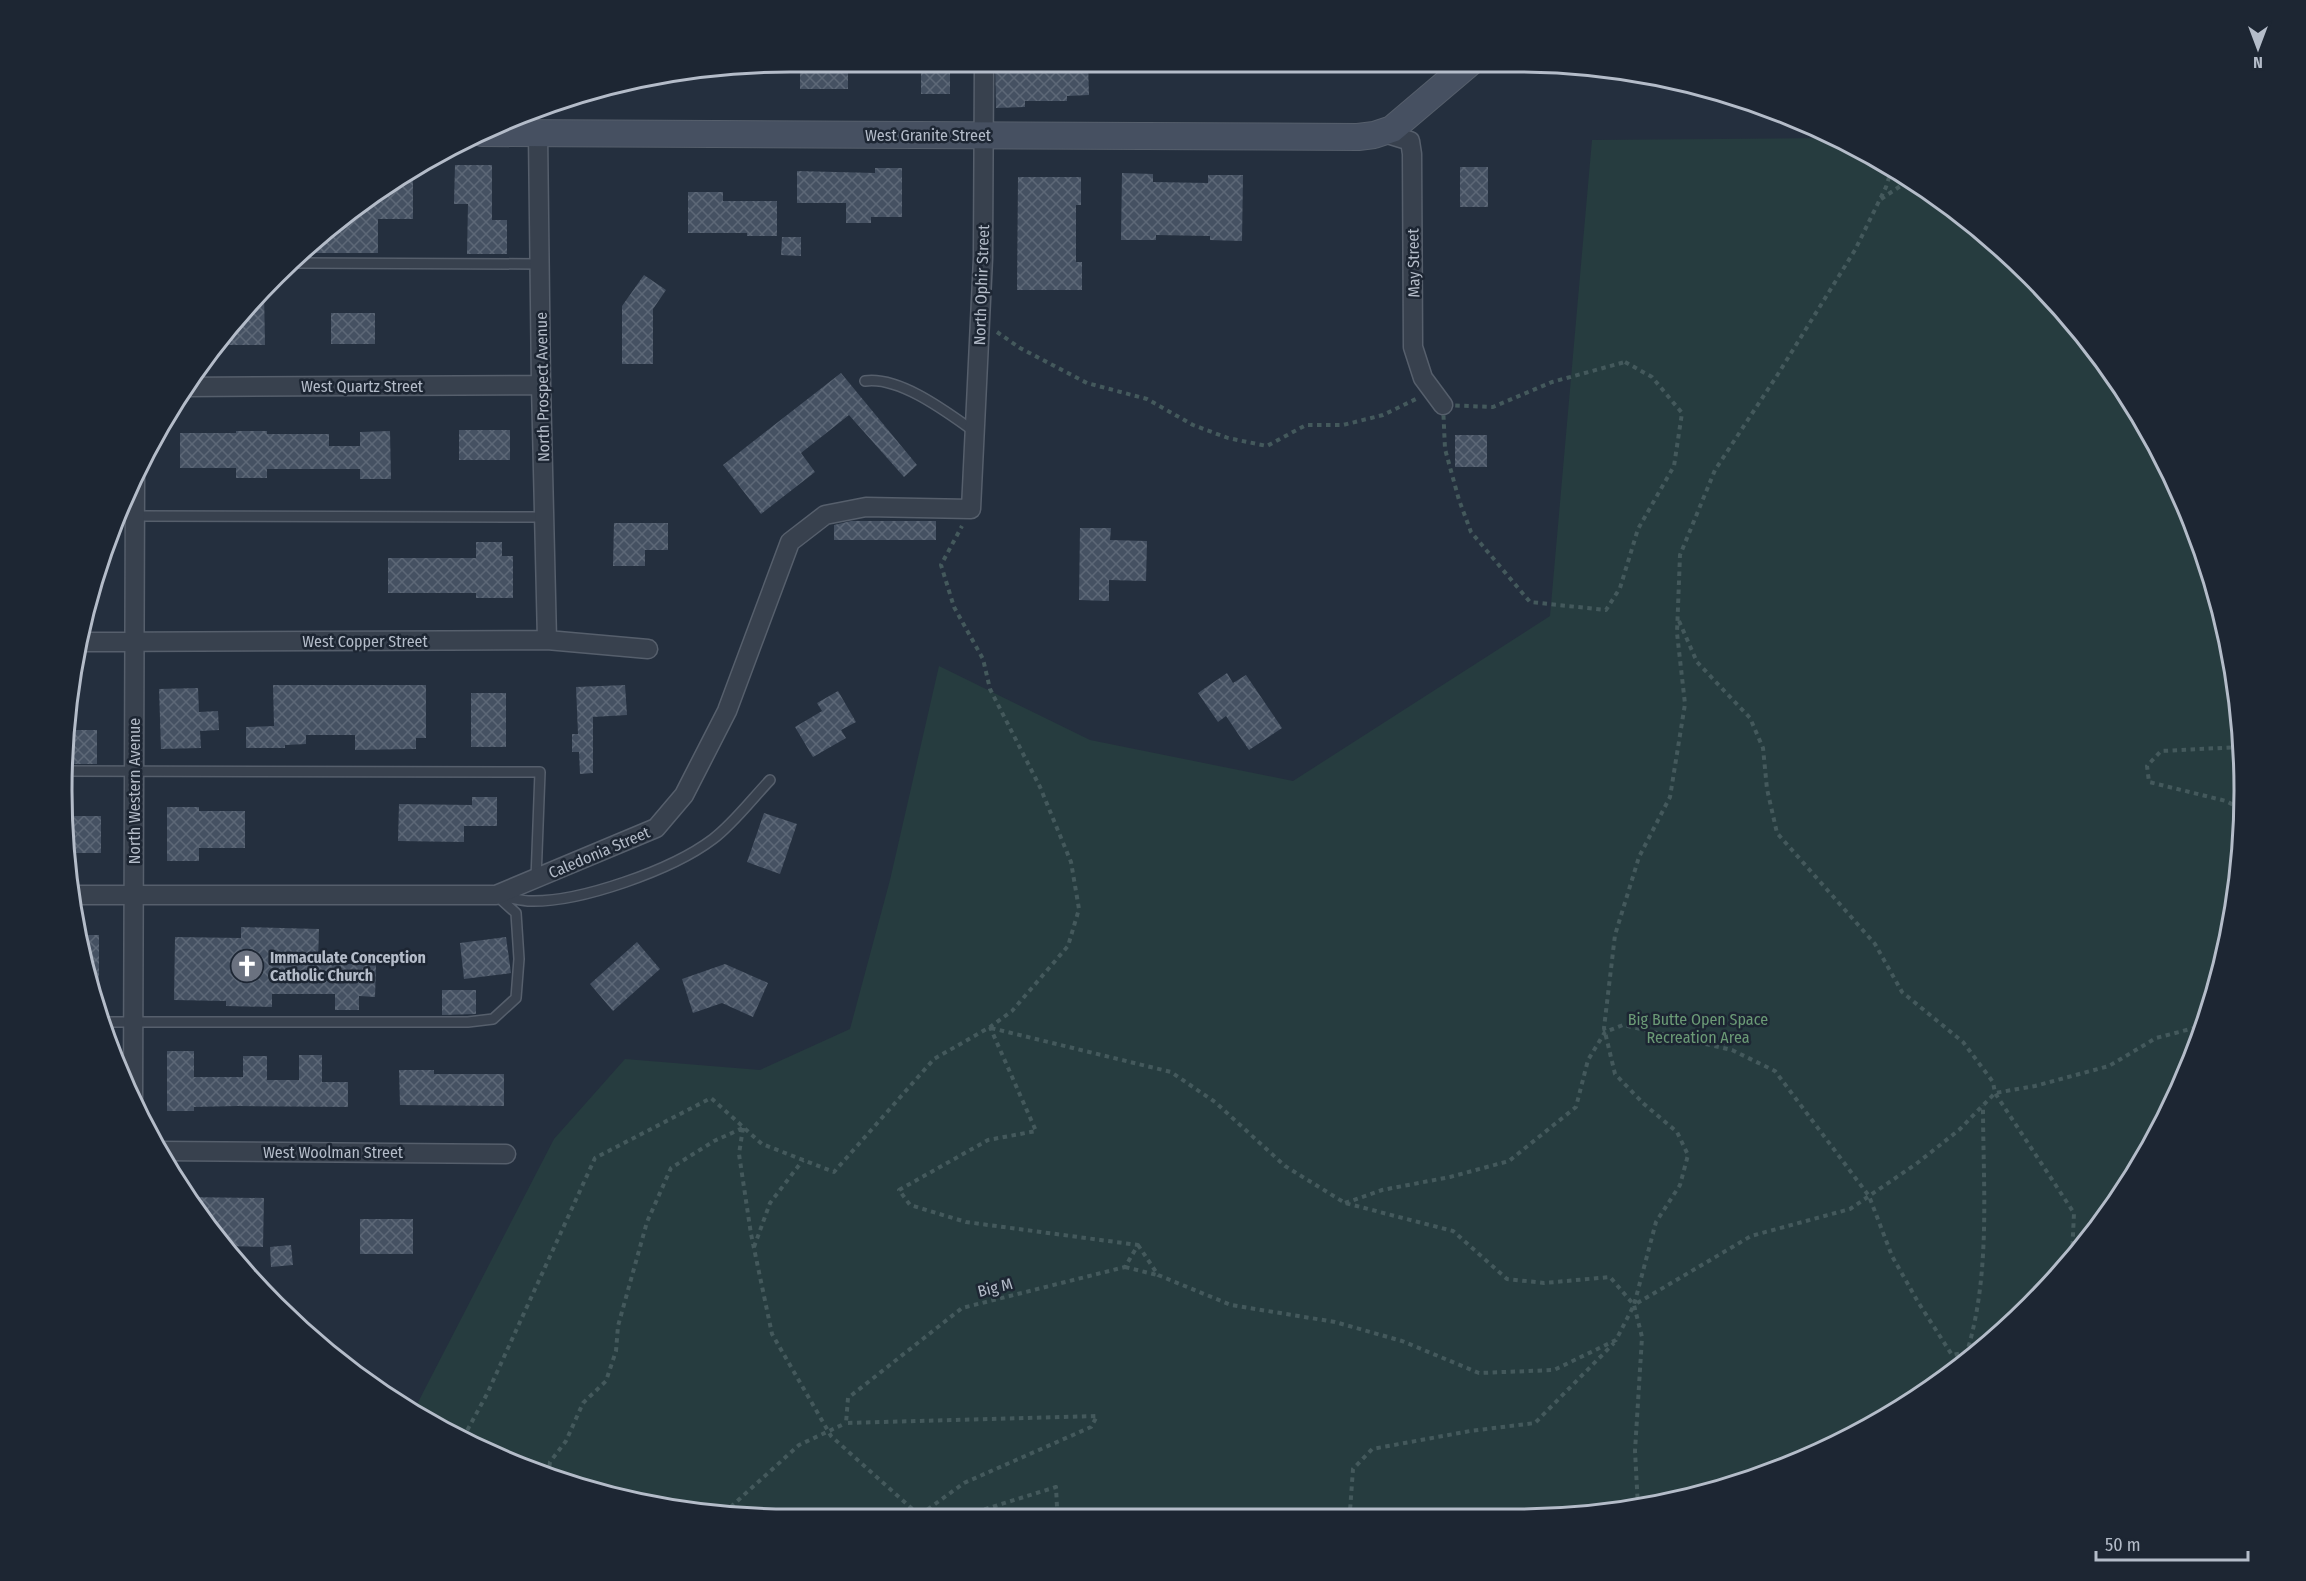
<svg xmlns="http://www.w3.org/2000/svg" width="2306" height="1581" font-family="'Fira Sans Condensed',sans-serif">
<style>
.park{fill:#263c3f}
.building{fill:url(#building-cross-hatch)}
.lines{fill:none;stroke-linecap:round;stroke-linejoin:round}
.lane-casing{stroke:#565f6c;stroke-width:12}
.street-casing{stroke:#565f6c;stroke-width:21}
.secondary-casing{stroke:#565f6c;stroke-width:28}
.path{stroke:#44595c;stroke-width:4;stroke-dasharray:4.5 4.5;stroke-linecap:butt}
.lane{stroke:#38414e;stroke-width:9}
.street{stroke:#38414e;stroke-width:18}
.secondary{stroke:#465061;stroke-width:26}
.labels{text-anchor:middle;stroke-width:5;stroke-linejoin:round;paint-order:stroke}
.street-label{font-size:16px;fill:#b4bcc9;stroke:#1d2633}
.poi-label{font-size:16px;font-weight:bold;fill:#b4bcc9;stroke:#1d2633;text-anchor:start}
.park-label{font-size:16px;fill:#6b9a76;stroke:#1d2633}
.rim{fill:none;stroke:#b4bcc9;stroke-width:3}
</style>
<defs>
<pattern id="building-cross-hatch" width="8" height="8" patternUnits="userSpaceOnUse" patternTransform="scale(1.5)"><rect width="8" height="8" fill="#455162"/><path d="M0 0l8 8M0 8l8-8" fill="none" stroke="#5d6877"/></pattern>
</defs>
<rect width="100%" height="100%" fill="#242f3e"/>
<!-- park -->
<path class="park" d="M1834,138L1880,159L2031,275L2122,386L2189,512L2231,649L2244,791L2230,933L2189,1070L2121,1196L2031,1306L1959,1369L1838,1444L1657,1506L1516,1519H790L648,1505L511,1464L413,1412L554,1139L625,1059L760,1070L850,1029L890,880L939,666L1090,740L1293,781L1550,616L1592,140Z"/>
<!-- building -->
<path class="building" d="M800,62H848V89H800Z
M921,62H950V94H921Z
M995,62H1088L1089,95L1067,96V101H1025V107L996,108Z
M455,165H492V220H507V254H467L468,204H454Z
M1460,167H1488V207H1460Z
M875,168H902V217H871V223H846V203H797V171L875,173Z
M413,169V219H378V253H308L386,184Z
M1122,173L1153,174V182L1208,183V175H1243L1242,241L1210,240V236L1156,235V240H1121Z
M1018,177H1081V205H1076V262H1082V290H1017Z
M688,192H723V201H777V236H747V233H688Z
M782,237H801V256L781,255Z
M644,275L666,290L653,309V364H622V306Z
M264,291L265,345H215L242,310Z
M331,313H375V344H331Z
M841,373L917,465L904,477L849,415L801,453L815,472L761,514L723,465Z
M459,430H510V460H459Z
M236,431H267V434H329V446H360V432L390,431L391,479H360V469H267V478H236V468H180V433H236Z
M1455,435H1487V467H1455Z
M851,521H936V540H834V525Z
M614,523H668V550H645V566H613Z
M1080,528H1111L1110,540L1147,541L1146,581L1109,580V601L1079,600Z
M476,542H502V556H513V598H476V593H388V558H476Z
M1227,673L1233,683L1246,675L1282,728L1249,750L1226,716L1218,722L1198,693Z
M273,685H426V738H416V749L355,750V735H306V744L285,745V748H246V727L274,726Z
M625,685L627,715L593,717V773L580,774L579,752H572V734H578L576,687Z
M198,688L199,712L218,711L219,730L200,731L201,748L161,749L159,689Z
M838,691L856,722L841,730L846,738L813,757L795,727L822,711L817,703Z
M471,693H506V747H471Z
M65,730H97V764H63Z
M472,797H497V826H464V842L398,841L399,804L472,805Z
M167,807H199V811H245V848H199V861H167Z
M764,813L797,824L780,874L747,862Z
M64,816H101V853H68Z
M241,927L319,929L318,963L376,965L375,997L359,996V1010H335V994H272V1007L226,1006V1001L174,1000L175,937L241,938Z
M76,935H99V993L96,994Z
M506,937L511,973L464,979L460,943Z
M637,942L660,969L613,1011L590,984Z
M725,964L768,983L753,1017L722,1003L693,1013L682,979Z
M442,990H476V1014L442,1015Z
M167,1051H194V1077H243V1056H267V1080H299V1055H322V1082H348V1107L238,1106L194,1107V1111H167Z
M399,1070H434V1074H504V1106L400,1105Z
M185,1197L264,1198L263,1247L226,1246Z
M360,1219H413V1254H360Z
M291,1245L293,1265L271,1267L270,1247Z"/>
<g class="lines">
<!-- lane casing -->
<g class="lane-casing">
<path id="lane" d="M296,263L540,264
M865,381C900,376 948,413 975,432
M134,516L544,517
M63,771L540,772L536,879
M501,896C510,898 519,900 528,901C579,903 672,870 713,839C733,824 752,799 770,780
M106,1022H468L493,1019L516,998L519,959L516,913L496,895"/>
</g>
<!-- street casing -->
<g class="street-casing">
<path id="street" d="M538,133L541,385L547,640
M1384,133L1410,141L1412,154L1413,347L1423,378L1443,405
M183,387L541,385
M82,642L547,640L648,649
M72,895H496L656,828L684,795L727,711L790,542L825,515L866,507L971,509L983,258L984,62
M133,1103L135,478
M159,1151L506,1154"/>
</g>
<!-- secondary casing -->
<g class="secondary-casing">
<path id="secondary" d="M482,133L1358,137L1374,135L1392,129L1471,62"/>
</g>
<!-- path -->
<path class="path" d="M1881,199L1908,181
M997,332L1020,348L1087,383L1147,399L1193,425L1228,438L1267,446L1306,425H1343L1383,415L1418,398
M1625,362L1652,377L1682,413L1674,466L1638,529L1620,588L1606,610L1530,602L1471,532L1459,500L1445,449L1443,405L1493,407L1552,382Z
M1679,621L1697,662L1750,718L1763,748L1767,789L1777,833L1875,944L1902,992L1963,1042L1993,1082L1995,1093L2074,1213L2072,1256
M2240,747L2161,751L2147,766L2149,782L2226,801L2243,810
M991,1028L1171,1072L1215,1102L1285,1166L1345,1203L1453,1231L1507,1279L1544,1283L1610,1277L1634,1305
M743,1128L739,1154L751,1234L772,1334L831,1436L919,1515
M1345,1203L1382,1190L1450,1177L1509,1161L1576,1107L1588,1060L1605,1032L1623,1025L1732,1050L1775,1071L1869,1196L1892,1256L1918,1302L1952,1355L1967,1352C1991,1273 1983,1187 1983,1105
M1138,1245L1158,1275L1231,1305L1335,1322L1402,1341L1479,1373L1554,1370L1616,1340L1634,1305L1656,1222L1680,1185L1688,1155L1677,1132L1644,1104L1615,1074L1604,1028L1615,935L1639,857L1670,797L1685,704L1677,633L1680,555L1715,470L1778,374L1855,250L1886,187L1892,168
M754,1247L770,1203L803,1160
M1125,1267L1157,1275
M463,1438L487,1394L595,1158L711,1098L762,1144L834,1172L934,1059L990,1027L1012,1011L1068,946L1079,909L1071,862L1040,787L990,689L983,659L954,607L941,565L962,526
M548,1475L550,1462L566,1441L583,1403L606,1381L616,1351L618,1326L647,1222L671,1168L714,1141L743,1128
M1638,1507L1635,1451L1642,1337L1634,1305L1751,1236L1850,1209L1916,1164L1959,1130L1995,1093L2035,1086L2109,1066L2156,1038L2202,1026
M724,1513L799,1445L846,1423
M913,1520L964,1483L1091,1427L1097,1416L846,1423L848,1398L962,1308L1125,1267L1138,1245L966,1222L910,1205L899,1190L988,1140L1036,1131L990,1027
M950,1520L1056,1487L1057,1507L1047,1520
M1337,1520L1350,1511L1353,1469L1372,1449L1470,1431L1535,1423L1614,1343"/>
<!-- lane -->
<use href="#lane" class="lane"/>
<!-- street -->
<use href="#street" class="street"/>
<!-- secondary -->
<use href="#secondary" class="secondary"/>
</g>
<!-- icons -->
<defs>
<g id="church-disc" transform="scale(1.725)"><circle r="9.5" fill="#6b7280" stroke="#1d2633"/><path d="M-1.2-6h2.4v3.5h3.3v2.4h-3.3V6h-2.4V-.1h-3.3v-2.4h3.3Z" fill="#fff"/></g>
</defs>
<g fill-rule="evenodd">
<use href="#church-disc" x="247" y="966"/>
</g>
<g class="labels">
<!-- street labels -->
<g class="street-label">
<text x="928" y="141">West Granite Street</text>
<text transform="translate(1413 263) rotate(-91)" y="6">May Street</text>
<text transform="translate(981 285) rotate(-88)" y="6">North Ophir Street</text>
<text x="362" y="392">West Quartz Street</text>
<text transform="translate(542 387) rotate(-91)" y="6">North Prospect Avenue</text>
<text x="365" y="647">West Copper Street</text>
<text transform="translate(134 791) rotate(-90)" y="6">North Western Avenue</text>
<text transform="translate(599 852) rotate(-23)" y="6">Caledonia Street</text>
<text x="333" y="1158">West Woolman Street</text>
<text transform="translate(995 1287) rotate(-14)" y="6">Big M</text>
</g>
<!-- poi labels -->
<g class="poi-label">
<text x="270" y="963">Immaculate Conception<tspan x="270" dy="18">Catholic Church</tspan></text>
</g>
<!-- park labels -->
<g class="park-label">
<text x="1698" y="1025">Big Butte Open Space<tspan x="1698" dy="18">Recreation Area</tspan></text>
</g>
</g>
<!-- crop -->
<path d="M0 0H2306V1581H0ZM790 72H1516A718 718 0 0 1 2234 790V791A718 718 0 0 1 1516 1509H790A718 718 0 0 1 72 791V790A718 718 0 0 1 790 72Z" fill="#1d2633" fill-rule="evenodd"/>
<path class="rim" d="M790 72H1516A718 718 0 0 1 2234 790V791A718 718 0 0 1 1516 1509H790A718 718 0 0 1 72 791V790A718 718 0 0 1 790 72Z"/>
<!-- north arrow -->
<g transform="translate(2258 48) rotate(180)" stroke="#1d2633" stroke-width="4.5" paint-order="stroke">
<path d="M0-4.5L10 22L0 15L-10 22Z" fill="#b4bcc9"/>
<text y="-9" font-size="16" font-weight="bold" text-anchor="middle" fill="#b4bcc9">N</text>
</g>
<!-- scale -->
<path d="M2096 1551v9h152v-9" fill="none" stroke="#b4bcc9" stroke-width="3"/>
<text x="2105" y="1551" font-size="18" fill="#b4bcc9" stroke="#1d2633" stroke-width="4.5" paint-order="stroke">50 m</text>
</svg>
